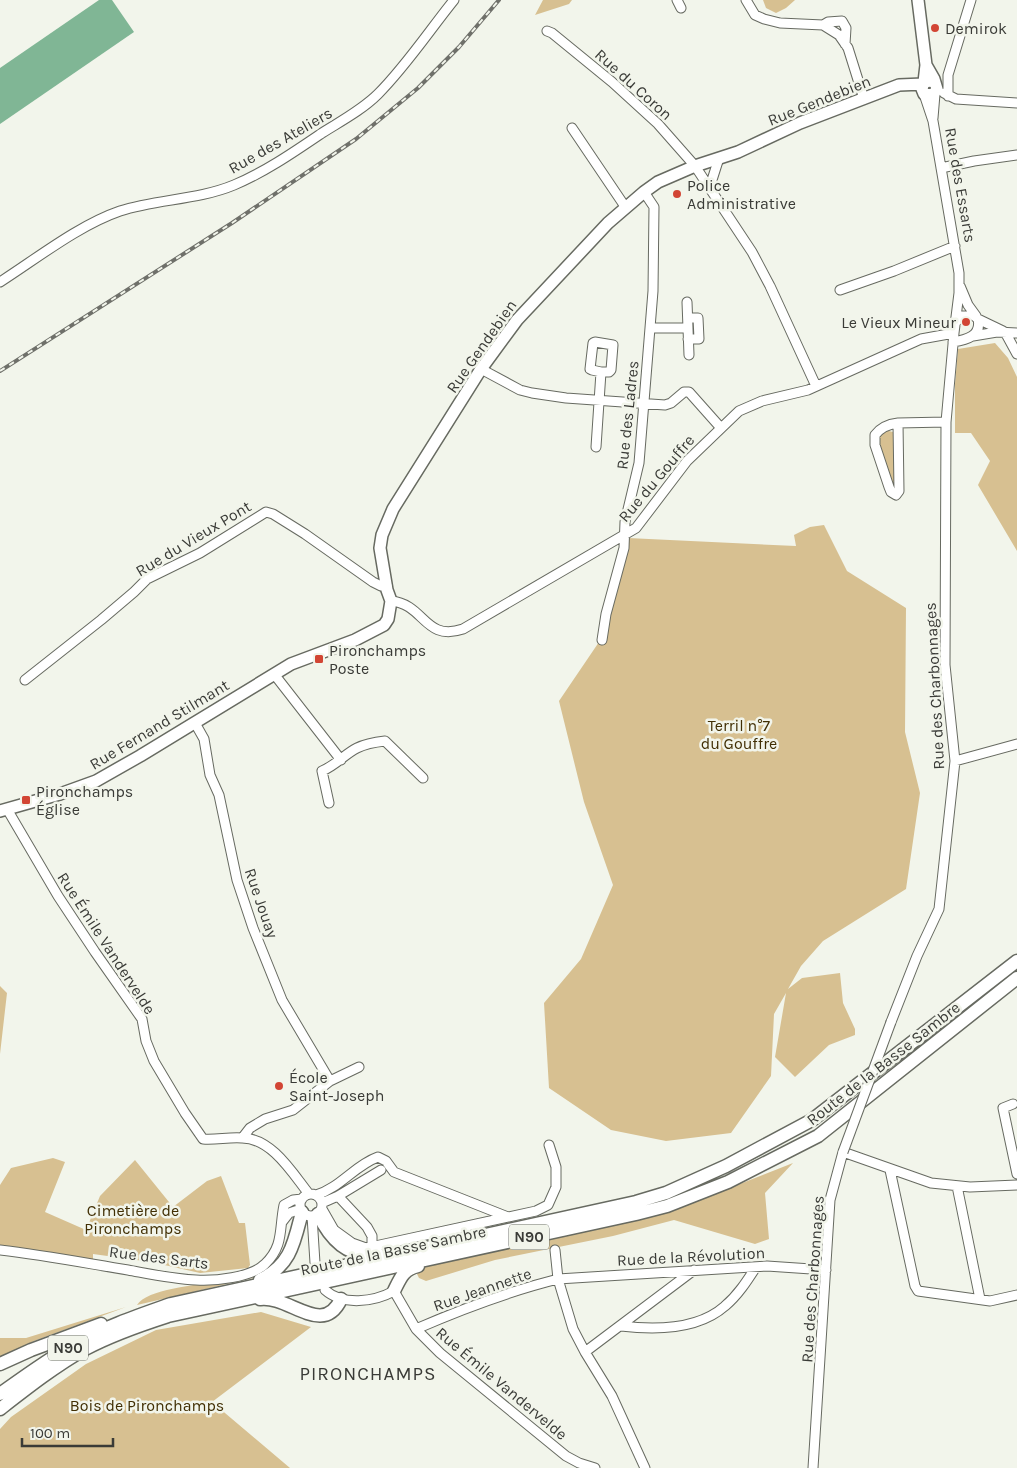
<svg xmlns="http://www.w3.org/2000/svg" width="1017" height="1468" font-family="Karla,sans-serif">
<style>
.green{fill:#d7c091}
.water{fill:#80b695}
.lines{fill:none;stroke-linecap:round;stroke-linejoin:round}
.minor-casing{stroke:#676a61;stroke-width:11}
.major-casing{stroke:#676a61;stroke-width:14}
.highway-casing{stroke:#676a61;stroke-width:15}
.minor{stroke:#fff;stroke-width:9}
.major{stroke:#fff;stroke-width:11}
.highway{stroke:#fff;stroke-width:12}
.rail-casing{stroke:#6f706a;stroke-width:4}
.rail{stroke:#f2f5eb;stroke-width:2;stroke-dasharray:5.5;stroke-linecap:butt}
.minor-bridge-casing{stroke:#676a61;stroke-width:11;stroke-linecap:butt}
.minor-bridge{stroke:#fff;stroke-width:9}
.poi-dot{fill:#d24534;stroke:#f2f5eb;stroke-width:2}
.labels{text-anchor:middle;stroke-width:5;stroke-linejoin:round;paint-order:stroke}
.shield{fill:#f2f5eb;stroke:#71736d;stroke-width:1}
.shield-label{font-size:15px;font-weight:bold;fill:#3a3b37}
.poi-label{font-size:16px;fill:#3a3b37;stroke:#f2f5eb;text-anchor:start}
.street-label{font-size:16px;fill:#3a3b37;stroke:#f2f5eb}
.park-label{font-size:16px;fill:#412f04;stroke:#f2f5eb}
.quarter-label{font-size:19px;letter-spacing:1px;fill:#3a3b37;stroke:#f2f5eb}
</style>
<rect width="100%" height="100%" fill="#f2f5eb"/>
<!-- green -->
<path class="green" d="M543,0H572L569,4L535,15Z
M763,0H795L786,8L776,13L766,8Z
M995,343L1008,358L1017,377V551L978,485L990,461L971,433H955V384L958,349Z
M885,430L893,432L896,436L897,484L894,486H892L878,447V434Z
M824,525L847,571L906,608L905,732L920,793L906,889L823,941L801,966L788,989L802,978L840,973L843,1003L855,1029V1035L829,1045L795,1077L775,1057L786,993L774,1014L771,1076L731,1133L666,1141L611,1130L549,1088L544,1003L581,959L613,885L584,802L559,701L599,642L628,538L796,546L794,535L810,527Z
M0,986L7,993L0,1054Z
M53,1158L65,1162L45,1212L86,1230L100,1196L135,1160L173,1207L207,1181L221,1176L239,1223H245L250,1265L248,1268L200,1273L151,1262L93,1254V1260L0,1247V1185L11,1168Z
M793,1163L765,1193L769,1239L755,1244L674,1220L613,1236L495,1260L426,1281L419,1278L417,1274L423,1267L671,1211Z
M260,1272L257,1277L137,1305C147,1289 197,1285 214,1282C229,1279 244,1276 260,1272Z
M126,1307L34,1341L0,1357V1338H26Z
M261,1312L311,1327L212,1402L290,1468H0V1429L11,1417L86,1364L156,1330Z"/>
<!-- water -->
<path class="water" d="M99,0H112L134,32L0,124V68Z"/>
<g class="lines">
<!-- minor casing -->
<g class="minor-casing">
<path id="minor" d="M677,0L681,8
M746,0L755,15L764,19L780,23L823,25L839,35L848,48L864,99
M823,25L828,22L842,21L846,28L845,44
M547,31L552,33L612,82L658,124L695,166L752,252L770,286L816,386
M944,93L956,99L1017,103
M948,96V75L971,0
M933,118L935,94
M572,128L626,208
M941,168L974,161L1017,155
M708,186L712,180L719,158
M0,282C36,259 79,225 120,211C157,199 198,200 234,185C265,172 294,152 322,133C341,121 362,110 378,94C406,66 429,31 454,0
M960,286L968,305L976,316
M840,290L894,271L955,246
M687,302L689,355
M688,318H698L699,339H688
M978,319L1003,331
M650,328H688
M1005,332L1017,354
M973,336L997,332L1017,333
M953,342C966,340 982,336 978,319L973,315L962,316L955,323
M481,369L520,390L532,393L566,398L665,405L671,403L684,392H689L721,428
M898,423L899,491L896,495L891,492L889,487L875,445V435C881,427 889,424 898,423L946,422
M596,447L601,372L592,370L590,369L593,343L595,342L613,345L611,370L609,372H601
M391,601C425,604 424,642 463,629L636,528L687,461L739,411L762,401L808,390L921,339L954,333
M602,640L606,614L624,548L625,522L639,463L653,291L654,207L644,192
M274,674L341,760
M25,680L101,620L134,592L147,579L200,553L266,512L273,514L305,534L373,582L381,586H387
M195,723L204,739L210,775L219,795L237,880L253,928L282,1000L330,1081
M955,761L1017,744
M329,803L322,771C336,765 345,754 357,748C365,744 376,742 385,741L423,778
M7,809L58,896L95,952L142,1019L146,1041L154,1061L185,1113L203,1139C216,1140 229,1137 242,1138C272,1138 293,1174 309,1194
M891,1022L917,956L939,909L955,761L945,665L946,422L954,333L959,293V273L933,121L924,94
M1013,1104L1003,1108L1017,1174
M243,1137L250,1128L265,1119L293,1110L330,1081L359,1067
M890,1170L915,1286L918,1291L990,1301L1017,1295
M957,1186L980,1299
M300 1205a11 11 0 1 1 22 0a11 11 0 1 1-22 0Z
M316,1195C340,1188 355,1165 378,1157L386,1161L394,1172L508,1217
M338,1196L367,1227L372,1236V1246
M322,1203L338,1196L381,1170
M322,1209L334,1230L352,1243L366,1248L536,1211L548,1205L556,1187V1167L549,1145
M312,1216L315,1263
M282,1222L289,1213L301,1209
M0,1250C43,1255 85,1263 128,1270C150,1274 173,1279 196,1280C214,1281 251,1278 265,1264C284,1246 279,1229 284,1205L293,1200L302,1199
M555,1250L558,1279L573,1329L585,1352L612,1396L645,1468
M325,1290C343,1306 374,1302 394,1291L416,1329L440,1353L566,1456L579,1463L595,1468
M621,1326C654,1330 698,1330 725,1306C738,1295 747,1281 756,1267
M416,1329C462,1309 510,1291 558,1279L767,1266L826,1270
M585,1352L694,1270
M813,1468L830,1200L843,1152L931,1183L970,1187L1017,1185"/>
</g>
<!-- major casing -->
<g class="major-casing">
<path id="major" d="M918,0L926,65L924,82
M926,65L934,79L937,89L933,95L924,94L922,89L924,82L931,81L935,83
M0,811L60,794L96,781L140,756L291,664L355,640L384,625L388,619L391,601L387,590L380,548L382,535L393,509L481,369L517,320L608,223L644,192L658,182L695,166L738,152L800,123L899,85L923,84"/>
</g>
<!-- highway casing -->
<g class="highway-casing">
<path id="highway" d="M318,1214C330,1239 348,1259 378,1254
M260,1280C291,1265 294,1243 302,1212
M394,1291C400,1279 403,1269 418,1266
M260,1299C289,1295 323,1338 341,1299
M0,1364L31,1350L101,1324
M0,1394C25,1376 50,1358 78,1342C107,1326 140,1315 171,1304L636,1202L666,1193L726,1166L812,1120L1017,961
M0,1409C27,1388 55,1366 85,1349C111,1335 140,1325 168,1316L636,1214L667,1206L728,1182L818,1136L1017,978"/>
</g>
<!-- minor -->
<use href="#minor" class="minor"/>
<!-- major -->
<use href="#major" class="major"/>
<!-- highway -->
<use href="#highway" class="highway"/>
<!-- rail casing -->
<g class="rail-casing">
<path id="rail" d="M0,371L232,223L356,139L418,88L459,47L499,0"/>
</g>
<!-- rail -->
<use href="#rail" class="rail"/>
<!-- minor-bridge casing -->
<g class="minor-bridge-casing">
<path id="minor-bridge" d="M843,1152L891,1022"/>
</g>
<!-- minor-bridge -->
<use href="#minor-bridge" class="minor-bridge"/>
</g>
<!-- markers -->
<g class="poi-dot">
<circle cx="935" cy="28" r="5"/>
<circle cx="677" cy="194" r="5"/>
<circle cx="966" cy="322" r="5"/>
<rect x="314" y="654" width="10" height="10" rx="2.5"/>
<rect x="21" y="795" width="10" height="10" rx="2.5"/>
<circle cx="279" cy="1086" r="5"/>
</g>
<g class="labels">
<!-- shield labels -->
<g class="shield">
<rect x="509" y="1224.5" width="40" height="25" rx="4"/>
<rect x="48" y="1335.5" width="40" height="25" rx="4"/>
</g>
<g class="shield-label">
<text x="529" y="1242">N90</text>
<text x="68" y="1353">N90</text>
</g>
<!-- poi labels -->
<g class="poi-label">
<text x="945" y="34">Demirok</text>
<text x="687" y="191">Police<tspan x="687" dy="18">Administrative</tspan></text>
<text x="956" y="328" text-anchor="end">Le Vieux Mineur</text>
<text x="329" y="656">Pironchamps<tspan x="329" dy="18">Poste</tspan></text>
<text x="36" y="797">Pironchamps<tspan x="36" dy="18">Église</tspan></text>
<text x="289" y="1083">École<tspan x="289" dy="18">Saint-Joseph</tspan></text>
</g>
<!-- street labels -->
<g class="street-label">
<text transform="translate(634 84) rotate(42)" y="6">Rue du Coron</text>
<text transform="translate(819 100) rotate(-22)" y="6">Rue Gendebien</text>
<text transform="translate(280 140) rotate(-30)" y="6">Rue des Ateliers</text>
<text transform="translate(961 185) rotate(80)" y="6">Rue des Essarts</text>
<text transform="translate(481 346) rotate(-55)" y="6">Rue Gendebien</text>
<text transform="translate(627 415) rotate(-84)" y="6">Rue des Ladres</text>
<text transform="translate(656 478) rotate(-50)" y="6">Rue du Gouffre</text>
<text transform="translate(193 538) rotate(-31)" y="6">Rue du Vieux Pont</text>
<text transform="translate(934 686) rotate(-93)" y="6">Rue des Charbonnages</text>
<text transform="translate(159 724) rotate(-31)" y="6">Rue Fernand Stilmant</text>
<text transform="translate(262 903) rotate(71)" y="6">Rue Jouay</text>
<text transform="translate(107 943) rotate(57)" y="6">Rue Émile Vandervelde</text>
<text transform="translate(883 1063) rotate(-38)" y="6">Route de la Basse Sambre</text>
<text transform="translate(393 1250) rotate(-12)" y="6">Route de la Basse Sambre</text>
<text transform="translate(691 1256) rotate(-3)" y="6">Rue de la Révolution</text>
<text transform="translate(159 1257) rotate(7)" y="6">Rue des Sarts</text>
<text transform="translate(812 1279) rotate(-86)" y="6">Rue des Charbonnages</text>
<text transform="translate(482 1289) rotate(-19)" y="6">Rue Jeannette</text>
<text transform="translate(502 1383) rotate(40)" y="6">Rue Émile Vandervelde</text>
</g>
<!-- park labels -->
<g class="park-label">
<text x="739" y="731">Terril n°7<tspan x="739" dy="18">du Gouffre</tspan></text>
<text x="133" y="1216">Cimetière de<tspan x="133" dy="18">Pironchamps</tspan></text>
<text x="147" y="1411">Bois de Pironchamps</text>
</g>
<!-- quarter labels -->
<g class="quarter-label">
<text x="368" y="1380">PIRONCHAMPS</text>
</g>
</g>
<!-- scale -->
<path d="M22 1438v8h91v-8" fill="none" stroke="#3a3b37" stroke-width="2.5"/>
<text x="30" y="1438" font-size="15" fill="#3a3b37" stroke="#f2f5eb" stroke-width="4" paint-order="stroke">100 m</text>
</svg>
